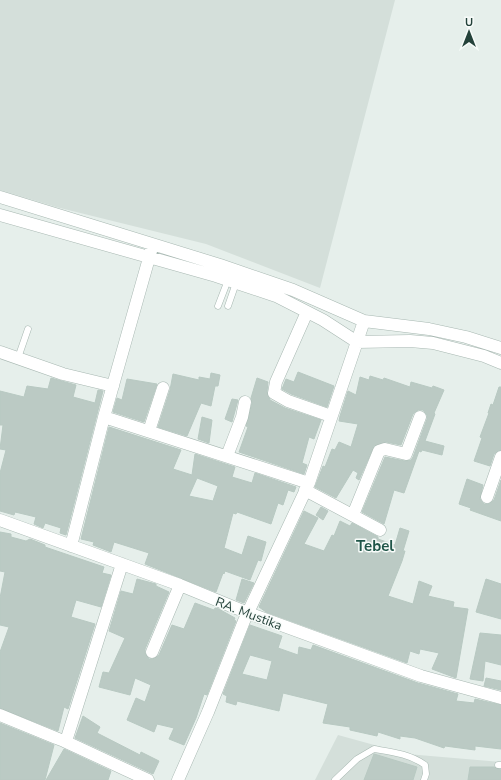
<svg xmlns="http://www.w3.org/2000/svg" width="501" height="780" font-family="'Nunito Sans',sans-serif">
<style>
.built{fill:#d4dfda}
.building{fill:#bbcac4;stroke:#b8c9c2;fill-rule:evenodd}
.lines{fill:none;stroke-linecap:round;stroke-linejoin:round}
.lane-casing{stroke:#a8b8b2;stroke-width:7}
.street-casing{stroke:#a8b8b2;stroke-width:13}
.lane{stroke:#fff;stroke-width:6}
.street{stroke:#fff;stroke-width:12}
.labels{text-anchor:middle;stroke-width:3;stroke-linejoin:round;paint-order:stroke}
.street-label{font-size:13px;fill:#24423a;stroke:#f7fbf9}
.quarter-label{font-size:15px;font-weight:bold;fill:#1f5548;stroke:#f7fbf9}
</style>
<rect width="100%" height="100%" fill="#e6efeb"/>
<!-- built -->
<path class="built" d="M0,0H395L320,288L206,244L56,207L0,190Z
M338,735L407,754L501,762V780H315Z"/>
<!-- building -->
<path class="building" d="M298,372L334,386L327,407L291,394L282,389L286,379L294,382Z
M211,373L220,375L218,386H215L211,406L201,403L187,436L158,427L170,390L173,374L199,380V377L210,379Z
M370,376L383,380L384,378L410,387L411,382L432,388L433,386L444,390L434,413L435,414L425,441L444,446L442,455L422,450L421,452L419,451L404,493L394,490L384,524L362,512L385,457L405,461L411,460L413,457L427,419V415L423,410H418L413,414L401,445L386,442L374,446L359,480L356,478L358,473L353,470L336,498L315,487L323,466L325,467L332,449L335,450L339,442L351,447L358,424L339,421L340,416L348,391L356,395L360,377L369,380Z
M51,378L76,385L73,397L95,403L98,390L103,391L66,535L60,533L61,528L45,523L43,528L34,524L36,517L15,512L14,515L0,511V473L6,450L0,449L3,425H0V391L24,397L27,386L48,389Z
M257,378L268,382L267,392L270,400L285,408L321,420L314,439L309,437L302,463L307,465L304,474L239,452L248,427L246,426L252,403L251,398Z
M127,379L157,384L144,422L113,412L117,398L122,400Z
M499,387H501V450L494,454L490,466L474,461L482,438L480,437L489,413H488L491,404L493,405Z
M232,399L238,400L232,422L225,419Z
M202,417L212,420L209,443L198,439Z
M109,427L181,450L173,469L192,475L195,454L235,467L232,477L252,483L255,473L296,487L294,492L288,490L283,505L278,503L271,524L237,512L236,514L233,513L224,548L242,555L248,536L266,542L261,561L258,560L250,580L225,571L224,574L223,573L216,592L145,564L149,553L114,542L111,552L93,545L94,542L81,539ZM197,478L218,486L213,501L189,496Z
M467,479L483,485L480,499L484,504H488L494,500L501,480V521L470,510L471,508L459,504Z
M321,507L328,511L323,520L316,515Z
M304,511L318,518L304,544L324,551L332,535L334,536L340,521L350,526L352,523L378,537V539L395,545L400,528L409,531L403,551H405L402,561L388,596L413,604L419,581L432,586L428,596L454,602L453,607L468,609L456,678L432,669L439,653L420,649L419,654L410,651L407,663L266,612L259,607Z
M0,532L11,534V537L26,541L30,539L45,545V547L104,567L102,573L111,575L101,607L76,600L71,617L95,624L68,709L64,707L58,731L0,708V652L9,627L0,625V598L5,572L0,571Z
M137,579L156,584V586L169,592L145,649V653L149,659H153L159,655L172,625L184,629L195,603L214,610L215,608H217L235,618L234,620L236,621L207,695L204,694L196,718L184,745L169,739L174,728L157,724L154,732L127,720L136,698L145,702L151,685L135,678L130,695L99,687L103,672L109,673L125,638L109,631L121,591L133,594Z
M242,579L254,583L244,603L236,600Z
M486,579L501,584V619L476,612Z
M250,625L282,636L278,648L298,655L299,647L311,650L313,645L418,683L458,694L456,701L474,703L475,699L501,705V749L475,746V750L445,746L444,748L415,738L400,736V739L378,732L377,736L350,730V727L323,723L328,704L283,693L279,711L237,701L236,705L226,702L227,696L223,694ZM250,655L272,661L267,680L242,674Z
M480,633L501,635V665L485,661L483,681L470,679Z
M486,678L501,681V690L484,686Z
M83,716L100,727L97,733L140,755L141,752L159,761L153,774L75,738Z
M0,723L54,745L45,780H0Z
M64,749L111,771L108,780H46Z
M374,754L417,767L413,780H364Z
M470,767H494L501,770V780H468Z"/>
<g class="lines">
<!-- lane casing -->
<g class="lane-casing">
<path id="lane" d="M218,306L228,280
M228,306L236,283
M18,358L28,329
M498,765H501
M335,780L357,759L374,749C392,752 410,754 425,765L426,774L424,780"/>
</g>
<!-- street casing -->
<g class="street-casing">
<path id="street" d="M0,197L220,265L293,290L364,321L429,329L466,337L501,348
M0,215L216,276L276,296L323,320L357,342L410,341L433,343L484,356L501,363
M307,312L276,382L274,393L288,401L331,416
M0,352L63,374L113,386
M104,417L309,483
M149,431L163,388
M227,456L242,417L245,402
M305,490L380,530
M487,497L501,457
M353,515L379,451L385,449L406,454L420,417
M0,520L180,585L248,613L421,676L501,698
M71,546L104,417L151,251
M152,652L180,585
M0,715L56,738L64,741L67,738L122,564
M64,741L148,780
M178,780L208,712L244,621L309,483L364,321"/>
</g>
<!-- lane -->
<use href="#lane" class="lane"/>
<!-- street -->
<use href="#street" class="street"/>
</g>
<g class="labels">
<!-- street labels -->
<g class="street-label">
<text transform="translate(249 613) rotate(21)" y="5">RA. Mustika</text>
</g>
<!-- quarter labels -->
<g class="quarter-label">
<text x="375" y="551">Tebel</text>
</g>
</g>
<!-- north arrow -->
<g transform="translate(469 32)" stroke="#f7fbf9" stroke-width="3" paint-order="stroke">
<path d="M0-3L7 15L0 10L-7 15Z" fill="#24423a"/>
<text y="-6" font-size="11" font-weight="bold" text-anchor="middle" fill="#24423a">U</text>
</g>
</svg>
